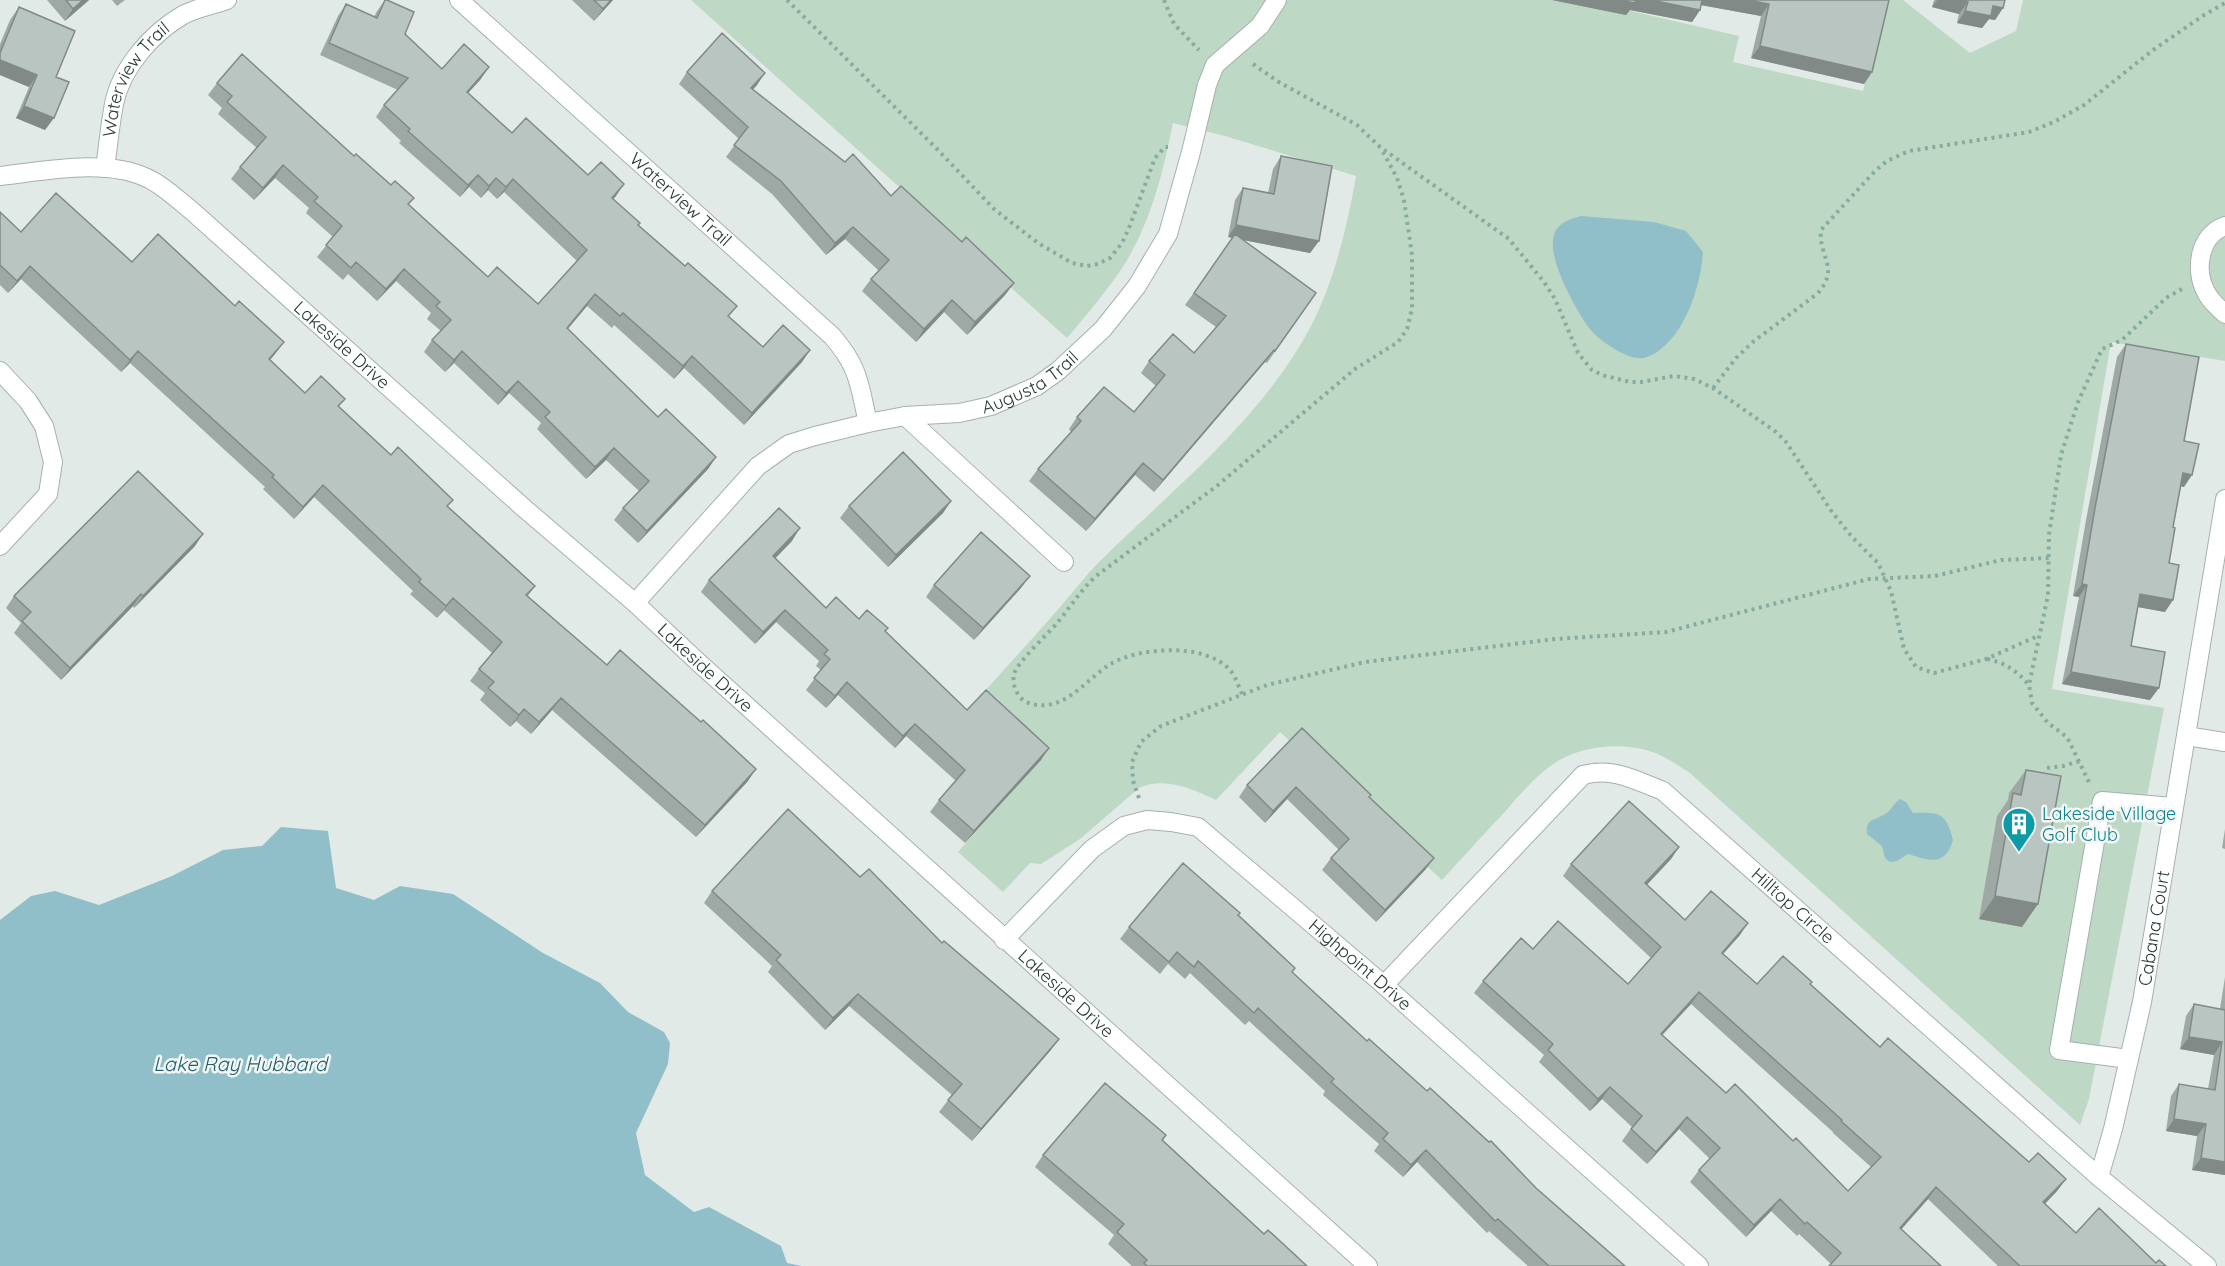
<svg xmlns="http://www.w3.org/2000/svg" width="2225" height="1266" font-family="Quicksand,sans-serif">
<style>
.green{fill:#bdd9c5}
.water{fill:#90bfca}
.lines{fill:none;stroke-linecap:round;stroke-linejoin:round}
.minor-casing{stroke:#a5b1ae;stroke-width:20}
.path{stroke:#86aba0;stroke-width:4;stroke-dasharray:3 4.5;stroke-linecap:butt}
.minor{stroke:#fff;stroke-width:18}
.wall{fill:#9ea9a5;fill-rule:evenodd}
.shaded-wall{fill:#818a86}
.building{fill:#b8c5c0;stroke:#818a86;stroke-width:1.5;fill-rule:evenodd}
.labels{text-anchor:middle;stroke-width:5;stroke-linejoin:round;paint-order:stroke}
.street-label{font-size:18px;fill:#243934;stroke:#f2f7f5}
.culture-label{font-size:18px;fill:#0d838f;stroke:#f2f7f5;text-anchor:start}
.water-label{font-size:20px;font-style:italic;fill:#25606f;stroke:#f2f7f5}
</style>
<rect width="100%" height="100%" fill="#e2eae7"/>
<!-- green -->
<path class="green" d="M691,0H1584L1739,36L1733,62L1863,91L1884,0H1903L1970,53L2016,31L2023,0H2225V361L2111,342L2052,689L2164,708L2089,1099L2080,1125L1690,773C1676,764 1662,754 1646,750C1614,742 1576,747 1549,767C1531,781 1516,799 1501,816C1481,837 1462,858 1442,880L1280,732L1216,800C1192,789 1165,776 1139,788L1080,839L1041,864L1030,863L1003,892L958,852L1016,787L1006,734L982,694C1008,665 1035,636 1061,606C1074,591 1086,575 1100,561C1173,489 1260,421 1310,328C1334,282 1347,228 1356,176L1225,136L1173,123C1162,177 1149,231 1116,277C1101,298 1084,318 1067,338Z"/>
<!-- water -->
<path class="water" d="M1581,216L1654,222L1686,231L1703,252C1701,281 1691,314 1673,337C1665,346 1656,355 1644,358C1628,361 1598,340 1589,328C1576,310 1544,254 1555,232C1560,222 1570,219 1581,216Z
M1900,799L1906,802L1913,813C1939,812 1946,812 1953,840C1945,868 1927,860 1908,854L1897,861L1890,862L1885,858L1882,846L1867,834C1865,818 1875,821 1885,814C1891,811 1894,803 1900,799Z
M281,827L328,831L336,888L374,900L400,886L453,894L543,953L600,983L628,1012L664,1032L670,1043L668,1064L636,1133L645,1175L694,1212L709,1207L781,1246L787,1263L802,1266H0V920L31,896L55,891L99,905L172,876L223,850L262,846Z"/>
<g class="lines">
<!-- minor casing -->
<g class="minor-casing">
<g id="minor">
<path id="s1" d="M459,0L832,336C859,367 859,383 868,423"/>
<path id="s2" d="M105,168C108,147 110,125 114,104C121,68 152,33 183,15C196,8 213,5 227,0"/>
<path id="s3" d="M0,176C44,171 106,158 147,178C163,185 178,200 192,211L525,509L635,603L698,662L1368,1266"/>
<path d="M2225,226C2199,235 2194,270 2206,292C2210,301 2218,307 2225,314"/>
<path d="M0,371L28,401L44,426L53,462L48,494L0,546"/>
<path d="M905,416L1064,562"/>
<path id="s4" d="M635,603L758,466L789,444L815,436L868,423L905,416L959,413L991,406L1037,386L1058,371L1103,329L1137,286L1168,234L1191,152L1207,85L1215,65L1260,26L1277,0"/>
<path d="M2186,736L2225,742"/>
<path id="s5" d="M1004,940L1092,849L1124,826L1147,820L1171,822L1198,827L1384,985L1699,1266"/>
<path id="s6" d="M1384,985L1583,775C1613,767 1635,780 1663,791L2099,1177L2207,1266"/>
<path d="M2129,1059L2059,1050L2102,801L2173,807"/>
<path id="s7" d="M2099,1177L2113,1129L2142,1002L2225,499"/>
</g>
</g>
<!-- path -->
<path class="path" d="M787,0L938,150L994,209L1038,243L1072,263L1087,266L1098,264L1110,258L1122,243L1129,228L1155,158L1165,147H1168
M1164,0L1174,24L1199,50
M1253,64L1277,81L1357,125L1380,147L1509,239L1544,282L1555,299L1578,353L1592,370L1602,375L1630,382H1641L1674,376L1694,379L1713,388L1776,432L1786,442L1832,512L1852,537L1878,563L1891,591L1904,649L1916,667L1934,673L1986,659L2038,636
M1713,388L1736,358L1754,341L1817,294C1841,268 1818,257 1821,230L1875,171L1887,161L1909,151L2029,132L2054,122L2084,105L2153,50L2204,15L2225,3
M1987,659C2005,663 2016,670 2028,684
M1242,694C1239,687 1235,676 1230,670C1205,642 1137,647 1109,665C1089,678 1072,701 1048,705C1039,706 1029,705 1022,699C1016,693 1012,684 1014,674C1018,661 1048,634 1058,622C1071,606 1081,590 1096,576L1218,485L1355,369L1398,342L1407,329L1412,309V255L1404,200L1397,178L1381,148
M2047,768L2063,766L2080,761
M2089,782L2067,737L2048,723L2032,703L2029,685L2048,595L2049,535L2061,455L2078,402L2102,349L2122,340L2166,298L2182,289
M1139,798L1133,781L1132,762L1141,742L1161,726L1267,685L1365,662L1555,639L1666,632L1869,579L1935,576L2001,560L2049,558"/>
<!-- minor -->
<use href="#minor" class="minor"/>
</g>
<!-- wall -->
<path class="wall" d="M47,0H89L65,21Z
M112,0H125L117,6Z
M385,0L405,34L442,69L489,67L480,80L468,93L512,133L588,175L616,196L613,199L638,226L730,317L763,347L810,350L802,362L744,425L684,368L674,379L614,325L612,328L587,306L568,329L658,417L716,457L708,469L638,543L614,520L623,508L639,491L606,460L586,479L537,429L541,423L509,393L498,405L454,363L445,372L424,352L432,340L441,331L427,319L431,313L396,281L377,301L348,274L343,280L317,257L333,237L306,213L309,208L275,178L254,200L231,179L240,167L257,148L218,114L222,108L208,95L217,83L354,156L391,185L414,198L408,205L488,277L538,304L577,261L504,192L497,199L488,190L481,198L469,187L460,197L399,143L401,141L376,117L384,105L398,90L320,55L338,16L346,4L374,17L377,11Z
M572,0H613L594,21Z
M1552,0H1889L1872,72L1864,84L1751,58L1761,16L1701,5L1700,10L1692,22L1630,10L1626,15Z
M1934,0H2005L2003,8L1995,20L1989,19L1982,28L1957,23L1959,14L1932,7Z
M19,7L56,77L45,130L16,118L29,87L0,75V44L10,20Z
M687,72L757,85L753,89L845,162L891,196L962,242L1014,283L1005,295L967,335L944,312L916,342L862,291L871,279L879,271L845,239L826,255L772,194L726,157L739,139L679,84Z
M1281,156L1319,241L1310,253L1243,240L1316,293L1267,363L1265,362L1154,492L1135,475L1086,531L1029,481L1038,469L1071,432L1069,429L1077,417L1134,412L1156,386L1141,373L1149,361L1194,353L1216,327L1185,305L1233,238L1228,237L1235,200L1243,188L1268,193L1273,169Z
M0,212L21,232L132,262L275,354L270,360L305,393L345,399L339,406L391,455L535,586L528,596L607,665L748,781L696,837L552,710L531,734L516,721L510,727L480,700L485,693L470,681L479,669L492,653L444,610L437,618L410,594L413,591L314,497L294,519L263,489L265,487L130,363L121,372L21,279L8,293L0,285Z
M2126,344L2184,441V487L2181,486L2173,527L2169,563L2165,612L2138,607L2131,646L2150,700L2062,684L2079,597L2073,596L2086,520L2117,357Z
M951,501L943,513L888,567L840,518L849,506Z
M792,541L775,558L826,608L888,628L885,632L967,710L1041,760L965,843L930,812L939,800L956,781L906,736L895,748L838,695L826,708L806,690L821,670L816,666L819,661L776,622L755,644L701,592L709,580Z
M195,546L134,608L133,606L61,680L14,633L21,623L6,608L14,596Z
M934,585L1021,588L974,640L926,597Z
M1302,728L1369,797L1434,858L1425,870L1376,922L1322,870L1331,858L1339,850L1287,799L1265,823L1239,797L1247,785Z
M2026,770L2022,927L1979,919L1997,816L2008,800L2009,793Z
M2225,829V849L2222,848Z
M1679,847L1671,859L1647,885L1685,920L1740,935L1723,954L1757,984H1810L1880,1047L2029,1162L2066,1179L2057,1191L2045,1204L2076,1233L2166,1266H1998L1928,1199L1901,1229L1831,1264L1799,1234L1797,1236L1771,1211L1746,1237L1690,1182L1699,1170L1710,1159L1679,1129L1647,1164L1622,1141L1632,1127L1602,1099L1590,1111L1539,1062L1544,1055L1474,993L1483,981L1533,949L1628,984L1651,958L1563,876L1571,864ZM1691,1004L1833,1132V1133L1871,1167L1848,1191L1793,1141L1726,1093L1662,1035Z
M860,877L942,943L1059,1039L1050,1051L972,1141L939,1112L952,1095L849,1006L825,1030L768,972L772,966L704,903L712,891Z
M1238,915L1292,972L1367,1041L1625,1266H1528L1489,1231L1487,1233L1417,1162L1403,1177L1374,1151L1379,1144L1323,1095L1325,1091L1249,1021L1245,1025L1190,973L1185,979L1168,964L1160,974L1120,939L1129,927Z
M2225,977V1175L2192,1170L2197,1136L2166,1131L2171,1096L2179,1084L2208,1089L2214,1055L2180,1049L2186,1016L2194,1004L2220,1009Z
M1166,1135L1163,1140L1264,1234L1307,1266H1132L1108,1244L1114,1235L1035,1167L1043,1155Z"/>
<!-- shaded-wall -->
<path class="shaded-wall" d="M83,0H89L65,21L73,9Z
M611,0H613L594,21L603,9Z
M1552,0H1651L1700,10L1692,22L1630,10L1626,15Z
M1698,0H1747L1769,4L1761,16L1695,4Z
M1937,0H1961L1968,2L1959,14L1932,7Z
M1993,6L2003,8L1995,20L1989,19L1982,28L1957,23L1965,11Z
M1760,46L1872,72L1864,84L1751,58Z
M0,60L37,75L29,87L0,75Z
M489,67L480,80L458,104L467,92Z
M765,73L757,85L743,100L751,88Z
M24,106L54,118L45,130L16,118Z
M283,165L275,178L254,200L263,188Z
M478,175L469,187L460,197L468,185Z
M496,178L488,190L481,198L489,186Z
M513,179L504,192L497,199L506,187Z
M624,184L616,196L603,210L612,198Z
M1236,225L1319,241L1310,253L1228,237Z
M853,227L845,239L826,255L835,243Z
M30,266L21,279L8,293L17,281Z
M404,269L396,281L377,301L386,289Z
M1014,283L1005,295L967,335L975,322Z
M595,294L587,306L558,340L567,328Z
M952,300L944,312L916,342L924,329Z
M284,342L275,354L260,371L269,359Z
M810,350L802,362L744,425L752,413Z
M1274,350L1265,362L1154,492L1163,480Z
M138,351L130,363L121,372L130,360Z
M462,351L454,363L445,372L454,360Z
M692,356L684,368L674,379L683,366Z
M518,381L509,393L498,405L506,393Z
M614,448L606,460L586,479L595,467Z
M716,457L708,469L638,543L647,531Z
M1143,463L1135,475L1086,531L1095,519Z
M2183,473L2192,475L2184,487L2175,485Z
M323,485L314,497L294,519L303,507Z
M951,501L943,513L888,567L896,555Z
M800,528L792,541L765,569L773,556Z
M203,534L195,546L134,608L143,596Z
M1030,576L1021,588L974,640L983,628Z
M2082,584L2087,585L2079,597L2073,596Z
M141,594L133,606L61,680L70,668Z
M2140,594L2173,600L2165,612L2132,606Z
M453,598L444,610L437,618L446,606Z
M785,610L776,622L755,644L763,632Z
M2071,672L2159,688L2150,700L2062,684Z
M847,682L838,695L826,708L835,696Z
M561,698L552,710L531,734L539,722Z
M524,709L516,721L510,727L519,715Z
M915,724L906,736L895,748L903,736Z
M1049,748L1041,760L965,843L974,831Z
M756,769L748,781L696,837L705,825Z
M1296,787L1287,799L1265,823L1273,811Z
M1679,847L1671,859L1637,895L1645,883Z
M1434,858L1425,870L1376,922L1385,910Z
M1995,896L2038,904L2022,927L1979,919Z
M1748,923L1740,935L1713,965L1722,953Z
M1699,992L1691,1004L1652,1046L1661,1034Z
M858,994L849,1006L825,1030L833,1018Z
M2189,1037L2222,1042L2214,1055L2180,1049Z
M1059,1039L1050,1051L972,1141L981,1129Z
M1610,1087L1602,1099L1590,1111L1598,1099Z
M1687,1117L1679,1129L1647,1164L1656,1152Z
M2174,1119L2206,1124L2197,1136L2166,1131Z
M1426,1150L1417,1162L1403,1177L1411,1165Z
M2201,1158L2225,1162V1175L2192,1170Z
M2066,1179L2057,1191L2035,1214L2043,1202Z
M1936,1187L1928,1199L1892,1240L1900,1228Z
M1780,1199L1771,1211L1746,1237L1754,1225Z"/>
<!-- building -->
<path class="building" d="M66,0H83L73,9Z
M385,0H387L414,12L405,34L442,69L464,44L489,67L467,92L512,133L526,118L588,175L601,162L624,184L612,198L640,223L638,225L685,266L688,263L737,306L728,316L763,347L783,325L810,350L752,413L692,356L683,366L623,313L620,316L595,294L567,328L658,417L666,409L716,457L647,531L623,508L649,481L614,448L595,467L545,417L550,412L518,381L506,393L462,351L454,360L432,340L451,320L436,306L440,302L404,269L386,289L356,262L351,268L326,245L342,226L314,201L318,197L283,165L263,188L240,167L266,137L227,102L232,96L217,83L242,54L354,156L356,154L391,185L395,181L414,198L408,204L488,277L497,267L538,304L587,250L513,179L506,187L496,178L489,186L478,175L468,185L408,131L410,129L384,105L408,78L329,43L346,4L377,18Z
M594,0H611L603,9Z
M1618,0H1635V3Z
M1651,0H1702L1700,10Z
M1747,0H1889L1872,72L1760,46L1769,4Z
M1961,0H2005L2003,8L1993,6L1991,16L1965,11L1968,2Z
M19,7L75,31L56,77L69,82L54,118L24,106L37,75L0,60V53Z
M722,33L765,73L751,88L845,162L853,154L891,196L901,186L962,242L966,237L1014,283L975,322L952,300L924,329L871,279L889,260L853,227L835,243L781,181L734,145L748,127L687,72Z
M1281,156L1332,166L1319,241L1236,225L1243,188L1274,194Z
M56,193L132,262L158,234L235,306L239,301L284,342L269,359L305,393L321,376L345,399L338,406L391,455L398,447L453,500L447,506L535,586L526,595L607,665L620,650L701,722L703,720L756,769L705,825L561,698L539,722L524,709L519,715L488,688L494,682L479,669L502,642L453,598L446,606L419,582L421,579L323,485L303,507L272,477L274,475L138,351L130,360L30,266L17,281L0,265V212L21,232Z
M1235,234L1316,293L1275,351L1274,350L1163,480L1143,463L1095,519L1038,469L1081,421L1077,417L1104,387L1134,412L1165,375L1149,361L1173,334L1194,353L1226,316L1194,293Z
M2126,344L2199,357L2184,441L2199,444L2192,475L2183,473L2173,527L2175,528L2169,563L2179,565L2173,600L2140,594L2131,646L2165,652L2159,688L2071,672L2087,585L2082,584L2095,508Z
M903,452L951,501L896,555L849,506Z
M138,471L203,534L143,596L141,594L70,668L22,621L31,612L14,596Z
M779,508L800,528L773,556L826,608L836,597L859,619L867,610L888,628L885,631L967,710L986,690L1049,748L974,831L939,800L965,770L915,724L903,736L847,682L835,696L814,678L830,659L824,654L828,650L785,610L763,632L709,580Z
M981,532L1030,576L983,628L934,585Z
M1302,728L1371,795L1369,797L1434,858L1385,910L1331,858L1349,839L1296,787L1273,811L1247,785Z
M2026,770L2061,776L2038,904L1995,896L2013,793L2021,795Z
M1629,801L1679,847L1645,883L1685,920L1711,891L1748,923L1722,953L1757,984L1783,956L1812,982L1810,984L1880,1047L1888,1038L2029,1162L2038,1153L2066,1179L2043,1202L2076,1233L2099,1208L2156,1263L2159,1260L2166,1266H2020L1936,1187L1900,1228L1941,1266H1829L1841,1253L1807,1222L1805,1224L1780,1199L1754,1225L1699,1170L1720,1148L1687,1117L1656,1152L1631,1129L1642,1116L1610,1087L1598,1099L1548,1050L1553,1044L1483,981L1521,938L1533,949L1558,921L1628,984L1661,947L1571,864ZM1699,992L1842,1120L1841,1121L1881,1157L1848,1191L1796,1138L1793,1141L1735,1084L1726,1093L1661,1034Z
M788,809L860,877L869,869L942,943L944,941L1059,1039L981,1129L948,1100L962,1084L858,994L833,1018L776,960L781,955L712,891Z
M1183,863L1240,913L1238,915L1295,968L1292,972L1367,1041L1369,1039L1427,1091L1430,1088L1489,1142L1491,1141L1536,1188L1625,1266H1549L1498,1219L1495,1221L1426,1150L1411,1165L1383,1139L1388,1133L1331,1082L1334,1079L1258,1008L1254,1013L1198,961L1194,967L1177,952L1169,962L1129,927Z
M2194,1004L2225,1010V1162L2201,1158L2206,1124L2174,1119L2179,1084L2215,1090L2222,1042L2189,1037Z
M1105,1083L1166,1135L1162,1140L1264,1234L1268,1230L1307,1266H1147L1144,1263L1147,1260L1117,1232L1124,1224L1043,1155Z"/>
<!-- icons -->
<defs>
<g id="building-pin" transform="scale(1.725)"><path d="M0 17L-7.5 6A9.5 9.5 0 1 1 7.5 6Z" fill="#0f9aa8" stroke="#f2f7f5"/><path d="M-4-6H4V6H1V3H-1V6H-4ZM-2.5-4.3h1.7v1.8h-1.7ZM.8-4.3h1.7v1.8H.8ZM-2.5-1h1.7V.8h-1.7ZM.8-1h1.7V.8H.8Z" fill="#fff"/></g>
</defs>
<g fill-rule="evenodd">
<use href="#building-pin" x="2019" y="824"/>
</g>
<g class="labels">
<!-- street labels -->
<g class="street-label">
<text dy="6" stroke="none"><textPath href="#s2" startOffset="96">Waterview Trail</textPath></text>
<text dy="6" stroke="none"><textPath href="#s1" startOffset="298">Waterview Trail</textPath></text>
<text dy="6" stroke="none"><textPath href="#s3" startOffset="406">Lakeside Drive</textPath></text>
<text dy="6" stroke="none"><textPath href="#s4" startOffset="474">Augusta Trail</textPath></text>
<text dy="6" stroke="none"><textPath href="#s3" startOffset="892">Lakeside Drive</textPath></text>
<text dy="6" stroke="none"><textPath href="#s6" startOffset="546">Hilltop Circle</textPath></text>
<text dy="6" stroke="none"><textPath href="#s7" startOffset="255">Cabana Court</textPath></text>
<text dy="6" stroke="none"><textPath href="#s5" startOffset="454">Highpoint Drive</textPath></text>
<text dy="6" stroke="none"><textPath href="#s3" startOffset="1378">Lakeside Drive</textPath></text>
</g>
<!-- culture labels -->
<g class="culture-label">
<text x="2042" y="820">Lakeside Village<tspan x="2042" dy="21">Golf Club</tspan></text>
</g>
<!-- water labels -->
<g class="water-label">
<text x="240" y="1071">Lake Ray Hubbard</text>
</g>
</g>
</svg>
